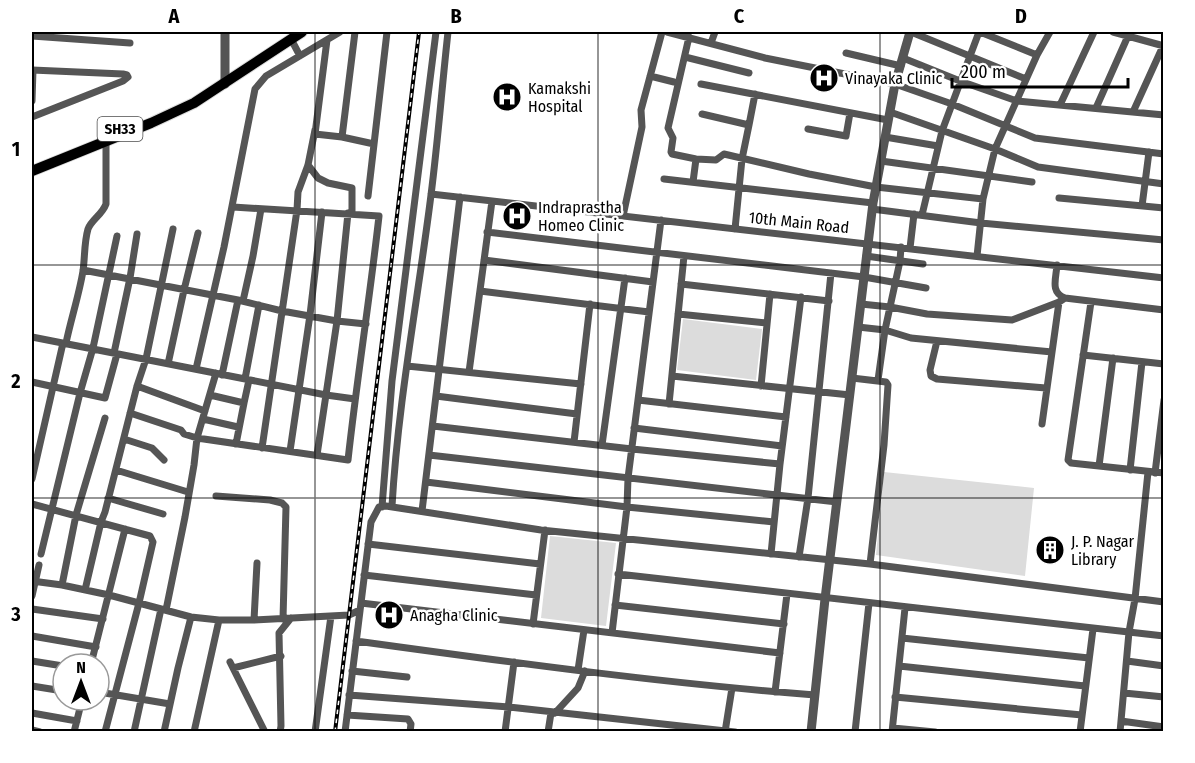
<svg xmlns="http://www.w3.org/2000/svg" width="1195" height="763" font-family="'Fira Sans Condensed',sans-serif">
<style>
.green{fill:#dcdcdc}
.lines{fill:none;stroke-linecap:round;stroke-linejoin:round}
.primary-casing{stroke:#dbdbdb;stroke-width:12}
.minor{stroke:#555;stroke-width:7}
.tertiary{stroke:#555;stroke-width:9}
.primary{stroke:#000;stroke-width:10}
.rail-casing{stroke:#000;stroke-width:4}
.rail{stroke:#fff;stroke-width:1.5;stroke-dasharray:4.5;stroke-linecap:butt}
.grid{fill:none;stroke:#000;stroke-width:1.5;stroke-opacity:0.55}
.labels{text-anchor:middle;stroke-width:5;stroke-linejoin:round;paint-order:stroke}
.shield{fill:#fff;stroke:#4c4c4c;stroke-width:1.5}
.shield-label{font-size:15px;font-weight:bold;fill:#000}
.poi-label{font-size:16px;fill:#000;stroke:#fff;text-anchor:start}
.street-label{font-size:16px;fill:#000;stroke:#fff}
.neatline{fill:none;stroke:#000;stroke-width:2}
.grid-label{font-size:20px;text-anchor:middle;font-weight:bold;fill:#000}
</style>
<rect width="100%" height="100%" fill="#fff"/>
<!-- green -->
<path class="green" d="M683,319L762,329L756,380L677,370Z
M884,472L1034,488L1025,576L876,555Z
M550,536L616,543L606,626L541,618Z"/>
<g class="lines">
<!-- primary casing -->
<g class="primary-casing">
<path id="primary" d="M32,171L151,123L194,103L302,32"/>
</g>
<!-- minor -->
<path class="minor" d="M667,32L765,58L895,84L952,104L1035,138L1164,154
M911,32L1026,79
M980,32L1037,55
M1113,32L1164,46
M32,36L130,43
M689,37L668,128L673,138L671,152L672,154L696,159L716,160L724,154L809,174L876,187L983,199
M291,39L300,56
M327,40L315,134L342,137L374,144
M711,43L715,32
M846,53L901,66
M685,57L749,73
M903,58L960,81L1017,101L1164,115
M32,70L123,74L127,75L128,77
M650,76L674,82
M701,84L888,120
M32,101L33,70
M1060,105L1094,32
M1096,108L1128,36
M890,112L995,149L1038,167L1164,184
M1133,112L1163,46
M702,114L749,125L742,159L735,229
M32,117L123,81L128,77
M749,125L755,94
M808,129L846,136L850,113
M342,137L355,32
M885,137L938,146
M881,161L1032,182
M308,165L318,178L328,183L352,188V213
M664,179L873,203
M693,182L696,159
M431,194L1164,278
M368,196L387,32
M1059,198L1164,208
M1142,206L1149,152
M872,209L981,223L1164,240
M922,215L942,131L979,32
M623,216L642,127L641,110L662,32
M487,232L864,277L926,288
M910,248L914,214
M866,256L923,264
M977,256L983,199L995,149L1037,55L1050,32
M484,260L653,282
M1057,265C1056,279 1050,292 1065,298
M83,270L238,300L282,311L337,321L366,324
M681,284L829,301
M480,291L649,312
M243,301L253,256L261,209
M1091,302L1068,460L1071,463L1164,473
M861,304L890,307L927,314L1012,320L1059,302L1065,298L1164,310
M678,314L767,323
M858,327L885,330L911,338L1052,352
M32,337L326,395L355,399
M937,341L930,370L931,376L937,379L1046,388
M66,343C71,319 79,295 83,271C85,257 84,243 88,229C92,219 102,215 106,204V141
M114,353L130,278L137,234
M1083,355L1164,364
M168,364L184,290L198,233
M407,366L581,384
M196,369L224,247L255,89L266,76L340,32
M469,372L492,201
M222,375L238,300
M672,376L850,395
M852,378L886,382L888,385L884,445L870,564
M245,379L259,305
M878,380L885,330L900,261L901,247
M32,382L105,398L117,354
M137,386L205,411
M761,386L770,294
M210,395L244,403L249,380
M436,396L577,414
M638,400L786,417
M669,404L684,256
M130,413L181,430L184,434L197,438L348,460C357,378 370,297 379,216L233,207
M203,419L238,427
M1042,424L1059,302
M433,426L632,449L780,464
M634,428L782,446
M124,439L152,448L164,460
M574,442L590,304
M236,444L244,403
M602,445L625,278
M262,448L297,210L298,192L308,165L315,130
M290,451L310,315L322,212
M317,455L337,321L348,213
M429,455L837,502
M1099,466L1113,358
M116,470L188,492
M1130,470L1142,362
M1155,473L1164,400
M32,479L63,343
M426,482L627,507L774,522
M216,496L270,500L282,503L286,507L283,619
M108,498L163,514
M32,504L150,536L153,542L139,603L105,732
M392,506C398,402 418,299 431,195C438,140 442,86 448,32
M382,507L392,381L436,32
M422,511L460,197
M368,544L540,564
M41,554L80,393L93,348L117,236
M771,554L780,464L801,297
M799,557L808,498L831,273
M618,574L1164,636
M364,575L536,595
M32,581L62,585L109,595L191,617L219,620H254L349,615L360,610
M62,585L76,515L105,418
M85,590L101,522L105,512L137,386L146,359L173,229
M32,596L39,565
M361,603L780,653
M615,605L784,624
M32,609L103,619
M166,610L185,517L194,465L197,438L216,373
M254,620L257,563
M533,624L545,530
M612,633L627,507L628,478L661,220
M32,636L96,647
M902,638L1089,658
M356,641C508,662 661,683 815,695
M32,661L63,666
M1127,661L1164,666
M230,662L265,732
M91,664L125,529
M899,666L1085,686
M233,668L281,656
M578,670L584,630
M352,671L407,677
M32,686L63,691
M99,692L170,704
M775,692L787,594
M1124,693L1164,697
M349,695L509,707L735,732
M895,697L1082,715
M32,713L77,721
M555,713L578,688L585,671
M347,715L408,719L411,724L410,732
M1121,721L1164,727
M893,728L935,732
M32,730L40,732
M74,732L82,700
M134,732L161,609
M164,732L178,668L191,617
M194,732L219,620
M280,732L281,726L279,633L291,618
M315,732L331,616
M345,732L371,522L379,507L386,506L541,530L870,564L1164,602
M505,732L514,662
M548,732L551,713
M725,732L732,688
M855,732L869,603
M892,732L905,608
M1080,732L1093,629
M1120,732L1129,632L1135,599L1148,472"/>
<!-- tertiary -->
<path class="tertiary" d="M225,84V32
M811,732L825,599L873,203L895,84L910,32"/>
<!-- primary -->
<use href="#primary" class="primary"/>
<!-- rail casing -->
<g class="rail-casing">
<path id="rail" d="M335,732L419,32"/>
</g>
<!-- rail -->
<use href="#rail" class="rail"/>
</g>
<!-- grid -->
<path class="grid" d="M315,32V732M598,32V732M880,32V732M32,265H1164M32,498H1164"/>
<!-- icons -->
<defs>
<g id="hospital-disc" transform="scale(1.5)"><circle r="9.5" fill="#000" stroke="#fff"/><path d="M-5-5h3v3.5h4V-5h3V5h-3V1.5h-4V5h-3Z" fill="#fff"/></g>
<g id="building-disc" transform="scale(1.5)"><circle r="9.5" fill="#000" stroke="#fff"/><path d="M-4-6H4V6H1V3H-1V6H-4ZM-2.5-4.3h1.7v1.8h-1.7ZM.8-4.3h1.7v1.8H.8ZM-2.5-1h1.7V.8h-1.7ZM.8-1h1.7V.8H.8Z" fill="#fff"/></g>
</defs>
<g fill-rule="evenodd">
<use href="#hospital-disc" x="824" y="78"/>
<use href="#hospital-disc" x="507" y="97"/>
<use href="#hospital-disc" x="517" y="216"/>
<use href="#building-disc" x="1050" y="550"/>
<use href="#hospital-disc" x="389" y="615"/>
</g>
<g class="labels">
<!-- shield labels -->
<rect class="shield" x="97.5" y="117" width="45" height="24" rx="4.5"/>
<g class="shield-label">
<text x="120" y="134">SH33</text>
</g>
<!-- poi labels -->
<g class="poi-label">
<text x="845" y="84">Vinayaka Clinic</text>
<text x="528" y="94">Kamakshi<tspan x="528" dy="18">Hospital</tspan></text>
<text x="538" y="213">Indraprastha<tspan x="538" dy="18">Homeo Clinic</tspan></text>
<text x="1071" y="547">J. P. Nagar<tspan x="1071" dy="18">Library</tspan></text>
<text x="410" y="621">Anagha Clinic</text>
</g>
<!-- street labels -->
<g class="street-label">
<text transform="translate(799 222) rotate(6)" y="6">10th Main Road</text>
</g>
</g>
<!-- border -->
<rect width="1195" height="763" fill="none" stroke="#ffffff" stroke-width="66"/>
<!-- north arrow -->
<g transform="translate(81 682)"><circle r="28" fill="#ffffff" stroke="#999999" stroke-width="1.5"/>
<path d="M0-4.5L10 22L0 15L-10 22Z" fill="#000000"/>
<text y="-9" font-size="16" font-weight="bold" text-anchor="middle" fill="#000000">N</text>
</g>
<!-- scale -->
<path d="M952 78v9h176v-9" fill="none" stroke="#000000" stroke-width="3"/>
<text x="961" y="78" font-size="18" fill="#000000" stroke="#ffffff" stroke-width="4.5" paint-order="stroke">200 m</text>
<rect x="33" y="33" width="1129" height="697" class="neatline"/>
<g class="grid-label">
<text x="174" y="23">A</text>
<text x="456" y="23">B</text>
<text x="739" y="23">C</text>
<text x="1021" y="23">D</text>
<text x="16" y="156">1</text>
<text x="16" y="388">2</text>
<text x="16" y="621">3</text>
</g>
</svg>
